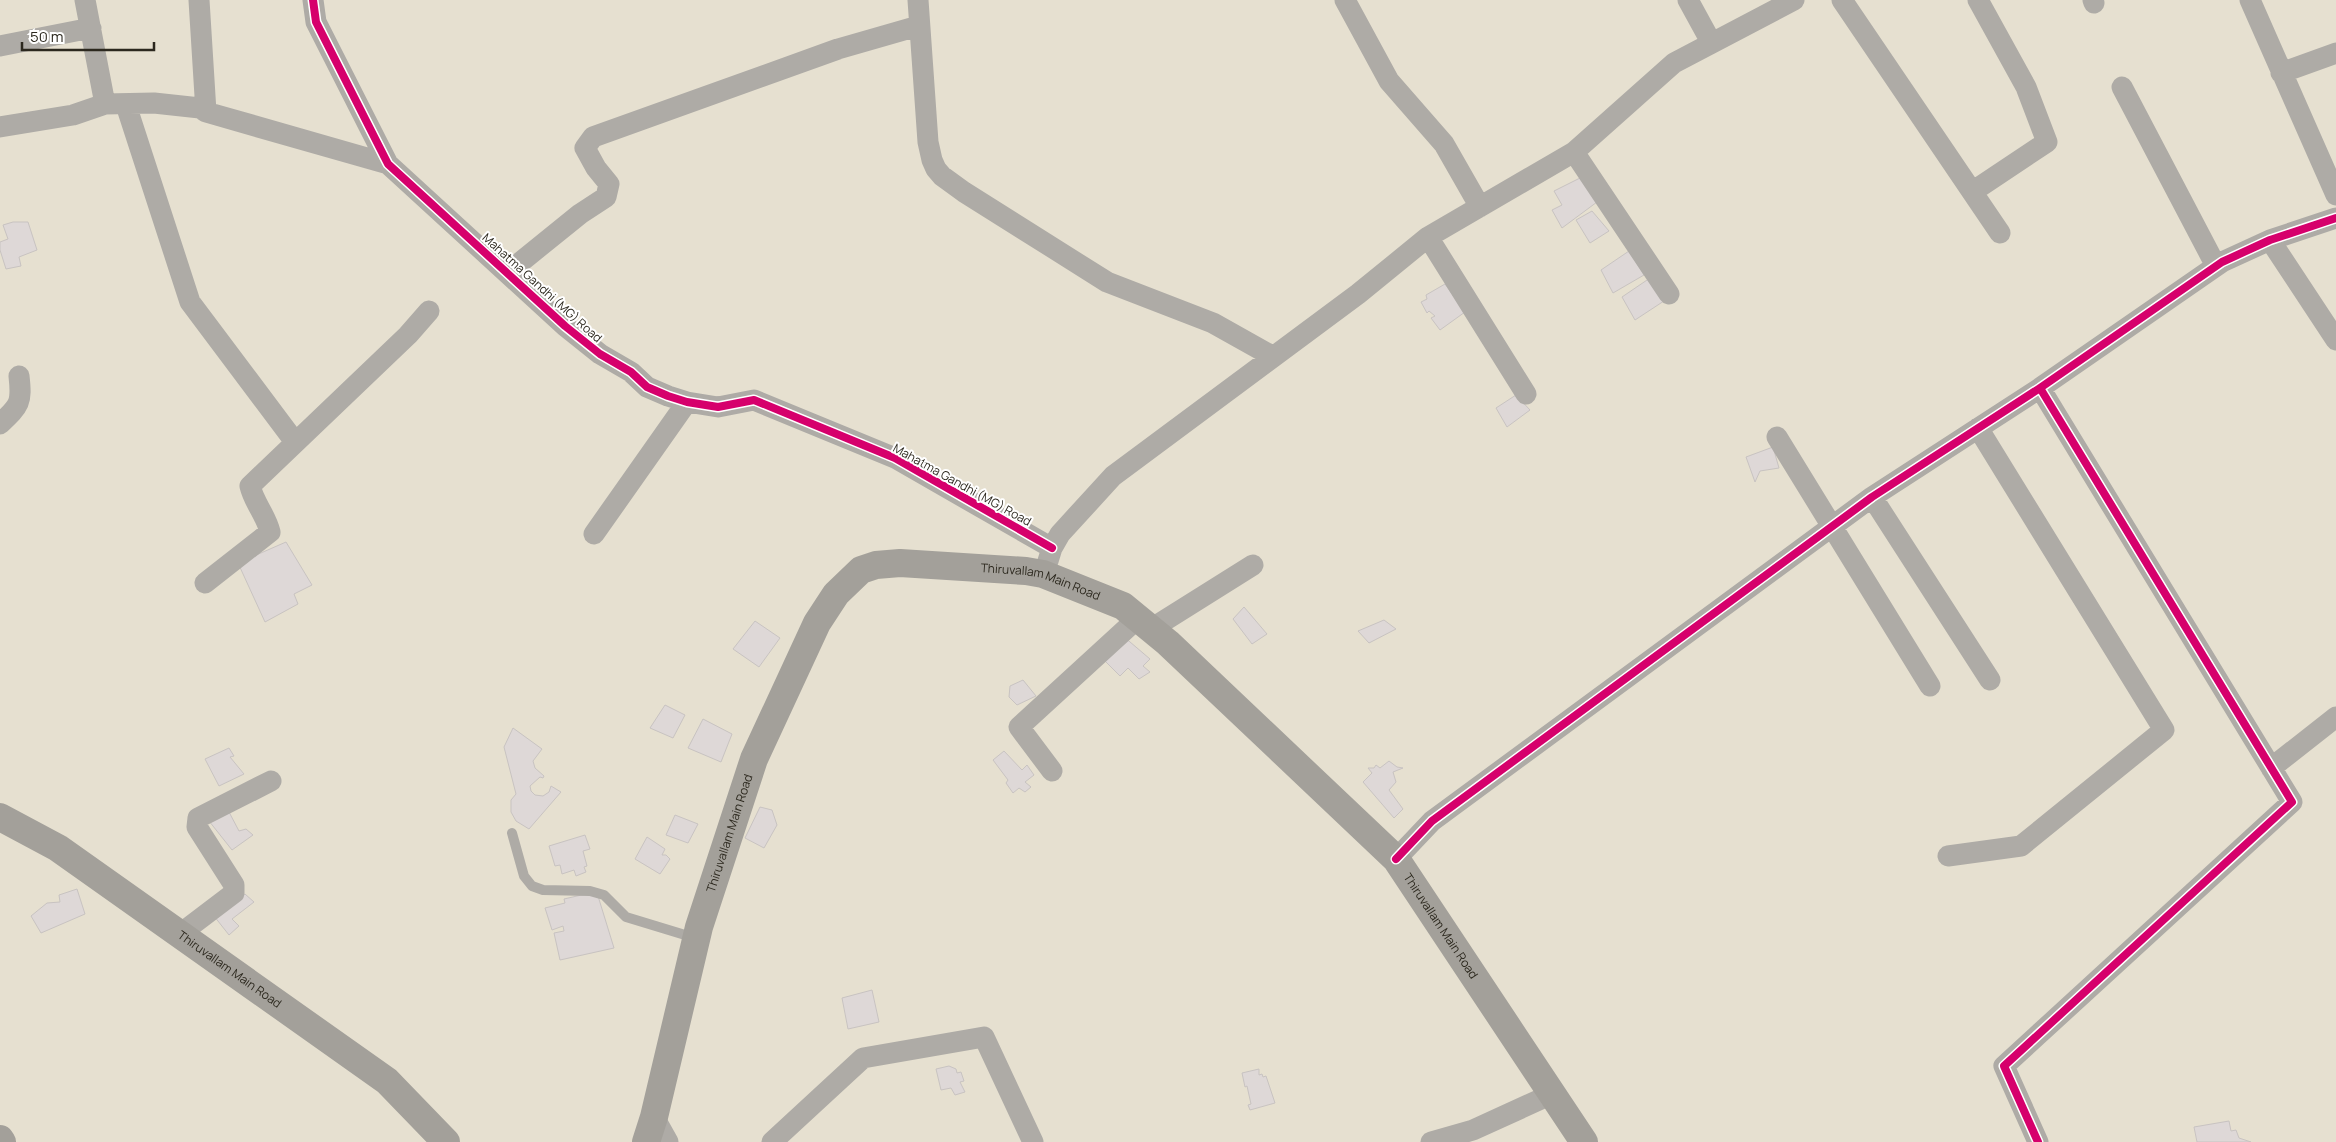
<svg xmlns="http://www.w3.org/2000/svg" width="2336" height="1142" font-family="Manrope,sans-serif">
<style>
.building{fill:#ded8d7;stroke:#c8c3c1}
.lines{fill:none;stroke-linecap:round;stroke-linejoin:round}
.lane{stroke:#aeaba6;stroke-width:10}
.street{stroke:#aeaba6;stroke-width:21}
.secondary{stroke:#a3a09a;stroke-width:28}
.cycleway-casing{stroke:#fff;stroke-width:11}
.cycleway{stroke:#d6006c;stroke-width:8}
.labels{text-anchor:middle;stroke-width:4;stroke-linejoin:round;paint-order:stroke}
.street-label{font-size:12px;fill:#2c281e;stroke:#fff}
</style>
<rect width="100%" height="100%" fill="#e6e0d0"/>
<!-- building -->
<path class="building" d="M1582,177L1597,202L1562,228L1552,210L1562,205L1554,191Z
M1592,211L1609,231L1590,243L1576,220Z
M13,222H28L37,250L19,257L21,266L6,269L0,250V242L8,239L3,225Z
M1629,251L1644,275L1613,293L1601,270Z
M1650,278L1667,299L1635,320L1622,297Z
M1445,284L1465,312L1440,330L1431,318L1435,316L1429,311L1427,313L1421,302L1427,299L1426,295Z
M1516,395L1530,410L1507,427L1496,408Z
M1773,447L1779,468L1760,471L1755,482L1746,457Z
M286,542L312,585L294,594L298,604L265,622L238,563Z
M1244,607L1267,634L1252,644L1233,619Z
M1384,620L1396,629L1369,643L1358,631Z
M755,621L780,638L759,667L733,649Z
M1123,636L1150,659L1143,666L1150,672L1139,679L1128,668L1120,676L1102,658Z
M1023,680L1036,696L1017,705L1009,697L1010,686Z
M665,705L685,715L673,738L650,728Z
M703,719L732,734L721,762L688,748Z
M513,728L542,749L533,761L535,768L544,776L543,778L540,777L530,786L531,791L535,795L543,796L549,792L551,786L561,792L529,829L516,821L511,812V800L516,794L504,747Z
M229,748L234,756L230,757L244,774L219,786L205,759Z
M1004,751L1022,770L1027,765L1034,775L1025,782L1031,787L1025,792L1019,788L1013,793L1006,783L1008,780L993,760Z
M1389,761L1397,767L1403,768L1393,772L1396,782L1389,790L1403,809L1394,818L1363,782L1372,773L1368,768H1374L1376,765L1380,768Z
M760,807L772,810L777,825L764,848L745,838Z
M229,812L239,831L246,829L253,835L232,850L209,821Z
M675,815L698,824L688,843L666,835Z
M585,835L590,849L583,851L587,866L584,867L586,872L576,876L574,870L562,874L560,865L555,866L549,846Z
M647,837L665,849L662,855H666L670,859L660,874L635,859Z
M77,889L85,914L41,933L31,916L47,903L60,902L59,895Z
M590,893L598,896L614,948L560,960L554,933L564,931L563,926L552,930L545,908L565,903L564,899Z
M245,894L254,902L232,919L239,926L229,935L214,916Z
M872,990L879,1022L848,1029L842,998Z
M949,1066L956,1069L957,1073L961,1072L964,1081L960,1082L965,1092L955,1095L951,1088L941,1090L936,1069Z
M1259,1069V1075L1262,1074L1263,1077L1266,1076L1275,1103L1250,1110L1248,1105L1251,1104L1247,1086L1245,1087L1242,1073Z
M2229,1121L2231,1131L2236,1130L2239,1138L2251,1142H2197L2194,1127Z"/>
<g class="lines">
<!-- lane -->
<path class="lane" d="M512,833L524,876L532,886L543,890L590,891L604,895L626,917L695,938"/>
<!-- street -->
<path class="street" d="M85,0L105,104
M199,0L206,112
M313,0L316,22L388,164L565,326L600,354L631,372L647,387L668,396L687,402L718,407L754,400L895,458L1052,548
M918,0L928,142L932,160L936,169L942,176L964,192L1107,282L1213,323L1272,356
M1345,0L1389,81L1444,144L1480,207
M1688,0L1711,42
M1842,0L2000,233
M2093,0L2094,3
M2250,0L2336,195
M0,46L91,28
M2281,73L2336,53
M2122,87L2216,266
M126,105L190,302L295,442
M0,127L73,115L105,104L154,103L200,108L206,112L388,164
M1574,152L1669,294
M1972,192L2047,142L2026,87L1978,0
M1428,237L1526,394
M2270,240L2336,340
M507,273L580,214L606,197L609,184L596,168L585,148L593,137L838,49L918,26
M0,424C20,405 22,403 19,376
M1777,437L1930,686
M1872,497L1990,680
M594,534L687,402
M1048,561L1052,548L1060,534L1113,476L1358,294L1428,237L1574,152L1674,63L1794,0
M205,583L270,532C266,515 254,503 250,486L408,335L429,311
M1151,629L1253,565
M2271,768L2336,717
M1052,771L1019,727L1138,618
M1948,856L2021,846L2164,730L1978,428
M1396,859L1432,821L1872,497L2040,388L2222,262L2270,240L2336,218
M180,934L234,893V885L197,827L198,818L271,781
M654,1117L668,1142
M772,1142L863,1058L984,1037L1033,1142
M1431,1142L1473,1130L1552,1094
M2038,1142L2004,1066L2292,802L2040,388"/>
<!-- secondary -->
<g class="secondary">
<path id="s1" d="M0,817L58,848L387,1081L446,1142"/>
<path d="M0,1139L2,1142"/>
<path id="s2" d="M646,1142L654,1117L699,927L754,759L817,623L836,594L861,570L876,565L900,563L1026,571L1043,574L1123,606L1168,643L1396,859L1584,1142"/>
</g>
<!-- cycleway casing -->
<g class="cycleway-casing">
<path id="cycleway" d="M313,0L316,22L388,164L565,326L600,354L631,372L647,387L668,396L687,402L718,407L754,400L895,458L1052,548
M1396,859L1432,821L1872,497L2040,388L2222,262L2270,240L2336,218
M2038,1142L2004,1066L2292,802L2040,388"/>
</g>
<!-- cycleway -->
<use href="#cycleway" class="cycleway"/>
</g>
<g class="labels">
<!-- street labels -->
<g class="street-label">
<text transform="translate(542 288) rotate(42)" y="4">Mahatma Gandhi (MG) Road</text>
<text transform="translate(962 485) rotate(29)" y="4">Mahatma Gandhi (MG) Road</text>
<text dy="4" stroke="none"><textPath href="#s2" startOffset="800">Thiruvallam Main Road</textPath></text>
<text dy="4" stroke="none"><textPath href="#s2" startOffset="320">Thiruvallam Main Road</textPath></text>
<text dy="4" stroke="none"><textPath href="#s2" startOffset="1340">Thiruvallam Main Road</textPath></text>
<text dy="4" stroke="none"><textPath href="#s1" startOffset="276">Thiruvallam Main Road</textPath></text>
</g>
</g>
<!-- scale -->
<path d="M22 42v8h132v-8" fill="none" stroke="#2c281e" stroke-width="2.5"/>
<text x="30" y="42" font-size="15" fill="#2c281e" stroke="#ffffff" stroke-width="4" paint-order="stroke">50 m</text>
</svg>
